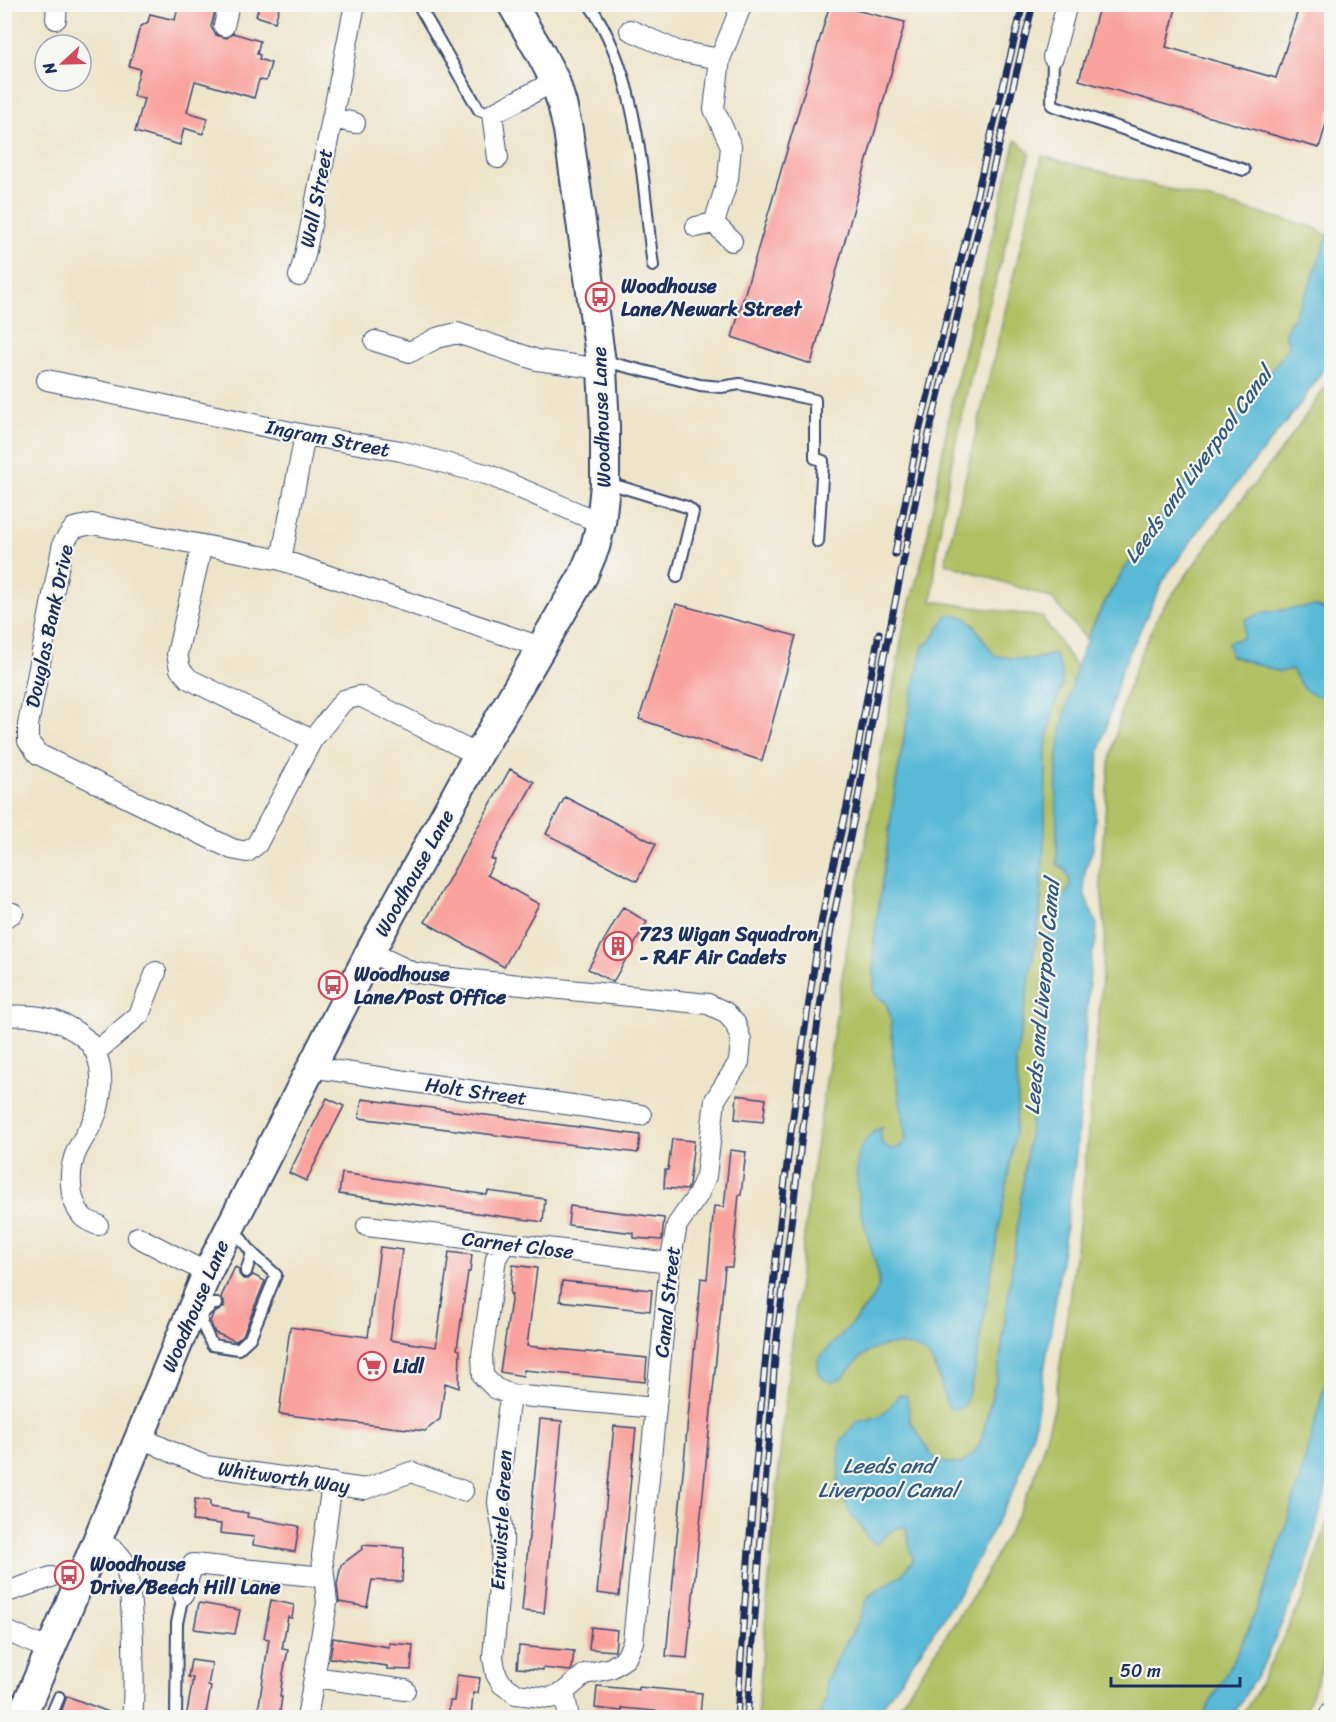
<svg xmlns="http://www.w3.org/2000/svg" width="1336" height="1722" font-family="Sriracha,sans-serif">
<style>
.green{fill:#b0c062;stroke:#667860;stroke-width:1.5;fill-rule:evenodd}
.water{fill:#59bad7;stroke:#3a749a;stroke-width:1.5}
.building{fill:#f9a19d}
.lines{fill:none;stroke-linecap:round;stroke-linejoin:round}
.lane-casing{stroke:#3a4a6e;stroke-width:14}
.street-casing{stroke:#3a4a6e;stroke-width:22}
.secondary-casing{stroke:#3a4a6e;stroke-width:32}
.lane{stroke:#fff;stroke-width:10}
.street{stroke:#fff;stroke-width:20}
.secondary{stroke:#fff;stroke-width:28}
.rail-casing{stroke:#1b2f5e;stroke-width:7}
.rail{stroke:#f6f6f2;stroke-width:4.5;stroke-dasharray:14;stroke-linecap:butt}
.labels{text-anchor:middle;stroke-width:4.5;stroke-linejoin:round;paint-order:stroke}
.street-label{font-size:20px;fill:#1b2f5e;stroke:#f6f6f2}
.poi-label{font-size:20px;font-weight:bold;fill:#1b2f5e;stroke:#f6f6f2;text-anchor:start}
.water-label{font-size:21px;font-style:italic;fill:#2e5982;stroke:#f6f6f2}
</style>
<rect width="100%" height="100%" fill="#f6f6f2"/>
<filter id="ink" filterUnits="userSpaceOnUse"><feTurbulence type="fractalNoise" baseFrequency=".0167" numOctaves="2"/><feDisplacementMap in="SourceGraphic" scale="12" xChannelSelector="R" yChannelSelector="G"/><feConvolveMatrix kernelMatrix="1 2 1 2 8 2 1 2 1" color-interpolation-filters="sRGB"/></filter>
<filter id="wash" filterUnits="userSpaceOnUse"><feTurbulence type="fractalNoise" baseFrequency=".008" numOctaves="4" result="noise"/><feDisplacementMap in="SourceGraphic" scale="24" xChannelSelector="R" yChannelSelector="G"/><feGaussianBlur stdDeviation="1.35" result="paint"/><feColorMatrix in="noise" values="0 0 0 0 0 0 0 0 0 0 0 0 0 0 0 0 0 1.4 0 .05"/><feComposite in="paint" operator="in"/></filter>
<g filter="url(#wash)">
<rect width="100%" height="100%" fill="#ede5ca"/>
<!-- green -->
<path class="green" d="M1016,140L1030,153C992,299 944,450 932,601L1042,617L1077,668L1062,729L1058,757L1057,864C1073,872 1075,890 1059,900L1045,973L1035,1090L999,1367L981,1441L974,1453L961,1464C952,1464 941,1463 933,1458C921,1448 905,1410 898,1395C887,1416 877,1418 856,1422L851,1515C862,1526 863,1536 876,1544L896,1528L906,1527L913,1560L902,1575L869,1596L858,1623L837,1658L826,1682L827,1699L820,1716L757,1718L782,1432L809,1193L845,958L905,620L925,550L952,399ZM947,615L974,624L984,644L995,656L1032,660L1054,654L1062,686L1054,708L1046,746L1045,825L1040,916L1016,1060L1018,1097L1014,1141L973,1379L946,1403C941,1388 939,1373 930,1358C918,1340 880,1342 864,1354C856,1359 851,1368 845,1375L819,1358L846,1330L875,1296L878,1288V1272L861,1209L875,1130L880,1132L882,1143L891,1149L901,1147L906,1138L893,1055L891,1018L886,1003L874,993V940L895,789L909,709L923,646L932,640Z
M1042,156L1313,227L1328,236L1308,290L1285,332L1289,346C1252,400 1211,452 1172,504C1140,547 1106,589 1087,640L1051,598L945,563Z
M1331,379V613L1316,606L1265,612L1246,619L1243,638L1229,642L1231,656L1280,672L1292,669C1301,688 1310,698 1332,696L1331,1361L1297,1491L1271,1572L1255,1614L1230,1668L1202,1717L891,1718L976,1591L1014,1522L1033,1482L1054,1409L1080,1219L1103,967L1105,930L1100,878L1109,764L1124,700L1140,655L1160,612L1228,517L1282,449Z
M1331,1510V1647L1302,1717H1241L1254,1696L1303,1598Z"/>
<!-- water -->
<path class="water" d="M1331,228V358L1299,406L1206,521L1165,577L1121,671L1099,754L1093,849L1086,867L1084,880L1085,896L1097,925L1096,941L1091,959L1076,1154L1054,1312L1034,1429L1016,1485L955,1601L875,1717H818L827,1699L826,1682L837,1658L858,1623L869,1596L902,1575L913,1560L906,1527L895,1528L876,1544L867,1538L861,1525L851,1515L838,1485L840,1443L856,1422C877,1418 887,1416 898,1395L907,1396L910,1420L933,1457L946,1463L961,1464L974,1453L981,1441L999,1367L1035,1090L1045,973L1054,901C1074,896 1075,873 1057,864C1058,820 1053,772 1062,728C1069,693 1078,656 1094,624C1144,522 1225,440 1289,346L1285,332L1308,290Z
M1316,606L1331,613V696C1309,699 1301,688 1292,669L1280,672L1231,656L1228,642L1243,638L1246,619L1265,612Z
M947,615C953,615 961,615 966,618C976,624 986,646 995,656L1032,660L1054,654L1062,673V686L1054,708L1046,746L1045,825L1040,916L1016,1060L1018,1097L1014,1141L973,1379L964,1406C943,1419 944,1391 940,1379C938,1372 932,1359 927,1355C918,1347 903,1344 892,1345C873,1346 862,1355 850,1369C847,1372 844,1377 840,1379C825,1389 814,1371 819,1358C833,1342 872,1307 878,1288C881,1276 875,1263 872,1252C863,1217 837,1145 883,1127L880,1132L882,1143L891,1149L901,1147L906,1138L893,1055L891,1018L886,1003L874,993V940L895,789L909,709L923,646L932,640Z
M1331,1361V1471L1304,1574L1263,1665L1232,1717H1202C1221,1683 1242,1648 1256,1611C1288,1530 1309,1445 1331,1361Z"/>
<g id="blocks">
<!-- building -->
<path class="building" d="M196,4H217L211,27L216,35L227,38L233,33L260,41L257,54L260,55L259,59L271,63L266,81L259,80L254,98L195,81L187,112L208,118L203,134L184,128L180,145L135,132L144,99L133,96L140,69L129,66L140,27L148,22L150,14L175,20L178,7L191,11L192,7H195Z
M260,4H280L275,22L256,16Z
M830,4L905,22L811,364L732,337Z
M1100,4H1177L1166,47L1276,78L1300,4H1332V104L1319,148L1079,80Z
M676,604L796,636L762,761L639,719Z
M510,769L534,782L491,859L495,860L487,875L539,904L504,967L425,922Z
M565,797L656,844L637,881L546,834Z
M623,907L647,922L613,982L588,969Z
M737,1095L766,1099L763,1122L735,1119Z
M327,1098L344,1106L306,1181L289,1173Z
M362,1099L640,1135L638,1153L359,1118Z
M672,1139L694,1141L689,1185L687,1190L664,1188L665,1170H668Z
M730,1150L746,1152L741,1195H739L732,1267H725L687,1658L666,1656L701,1278L707,1279L714,1206L724,1207Z
M342,1173L487,1195L488,1191L545,1199L543,1222L339,1194Z
M570,1206L664,1218L662,1240L634,1238V1233L568,1225Z
M380,1247L402,1250L390,1340L436,1347L449,1252L472,1255L470,1272H468L457,1349L460,1350L459,1388L445,1383L440,1419L425,1431L279,1414L290,1327L368,1337Z
M513,1265L537,1268L527,1346L647,1358L645,1382L524,1370L523,1376L500,1372L512,1294H510Z
M235,1267L239,1269V1274L243,1279H248L253,1275L265,1281L243,1335L236,1341L215,1333L210,1321L213,1314L224,1307V1301L221,1297Z
M562,1281L652,1290L650,1311L560,1301Z
M540,1419L562,1421L544,1613L522,1611Z
M614,1426L636,1428L619,1596L597,1593Z
M195,1499L210,1501V1507L248,1513L247,1517L299,1526L295,1552L253,1545L254,1537L220,1533L221,1524L193,1521Z
M363,1545L404,1548L402,1582L372,1580L367,1607L339,1602L337,1585L341,1565L362,1549Z
M271,1600L294,1605L292,1618L288,1617L282,1649L288,1650L283,1674L280,1697H282L279,1718H257L269,1639L264,1638Z
M199,1603L240,1610L235,1634L194,1629Z
M591,1627L617,1630L615,1651L589,1649Z
M333,1638L389,1647V1643L413,1645L411,1670L387,1669V1666L330,1658Z
M519,1646L574,1651L572,1669L570,1671L543,1668V1670L517,1668Z
M191,1660L212,1663L208,1686L211,1687L205,1718H186L193,1678L188,1677Z
M457,1675L480,1678L478,1693H473L471,1718H448L450,1701H454Z
M597,1686L639,1690V1687L702,1693L700,1715L622,1708V1711L595,1708Z
M67,1696L119,1716V1718H59Z"/>
</g>
</g>
<g filter="url(#ink)">
<use href="#blocks" fill-opacity="0" stroke="#3a4a6e" stroke-width="1.5"/>
<g class="lines">
<!-- lane casing -->
<g class="lane-casing">
<path id="lane" d="M418,4L479,110L492,114
M589,4C640,77 642,181 653,266
M1053,57L1052,105L1244,170
M604,361L700,385L721,387L740,384L815,400V458L823,461L818,542
M605,485L618,486L687,507L693,512L677,577
M233,1228L252,1253L246,1272
M196,1313L201,1315L213,1304H217
M201,1315L203,1326L212,1345L238,1349L250,1338L276,1275L252,1253
M50,1718L59,1697
M176,1718L177,1623L183,1595"/>
</g>
<!-- street casing -->
<g class="street-casing">
<path id="street" d="M56,19L57,4
M224,26L229,4
M630,30L677,51L720,59
M1053,57L1067,4
M332,118L355,123
M498,158L492,114L555,81
M714,223L728,179L731,146L714,109L720,59L742,4
M696,227L714,223L732,241
M299,276L305,255L355,4
M375,341L410,352L437,338L457,333L537,360L602,369
M47,380L305,435L401,451L489,475L601,523
M202,545L177,654L180,669L189,679L312,740
M281,560L305,435
M478,755L360,696L344,700L312,740L257,844L247,852L232,849L38,754L28,741V725L63,543L74,528L92,524L281,560L541,647
M4,918L13,913
M370,952L412,972L442,977L708,1004L725,1012L735,1023L741,1040L739,1062L715,1100L706,1176L698,1195L677,1225L670,1263L633,1642L626,1658L611,1668L585,1674L564,1692L550,1698L516,1694L502,1684L496,1674L493,1657L503,1541C504,1527 499,1516 498,1502L508,1410L511,1395
M4,1016C31,1014 52,1016 75,1031C90,1040 97,1051 100,1067C102,1080 102,1091 99,1104C96,1121 85,1134 77,1150C68,1169 68,1199 82,1216C85,1220 93,1223 98,1225
M97,1051L139,1015L156,972
M310,1067L641,1115
M367,1226L670,1263
M138,1237L207,1273
M506,1243L496,1258L482,1355L483,1376L495,1388L511,1395L656,1408
M140,1437L176,1454L206,1466L365,1489L411,1472L463,1491
M97,1541C107,1546 117,1550 123,1560C134,1581 135,1691 132,1718
M4,1593L51,1577
M183,1595L193,1564L324,1577
M4,1630L50,1650
M314,1677L405,1690
M564,1692L569,1718
M307,1718L327,1603L322,1556L332,1483
M1328,1718L1332,1711"/>
</g>
<!-- secondary casing -->
<g class="secondary-casing">
<path id="secondary" d="M21,1718L97,1541L207,1273L370,952L478,755L583,576L595,547L601,523L605,485V427L602,369L568,130L562,104L555,81L541,54L512,4"/>
</g>
<!-- lane -->
<use href="#lane" class="lane"/>
<!-- street -->
<use href="#street" class="street"/>
<!-- secondary -->
<use href="#secondary" class="secondary"/>
<!-- rail casing -->
<g class="rail-casing">
<path id="rail" d="M895,554L919,432L1023,4
M737,1718C754,1454 778,1191 820,930C827,886 839,844 848,801C859,745 868,689 879,633
M747,1718L776,1345L802,1135L831,929L857,804L880,677L929,434L1033,4"/>
</g>
<!-- rail -->
<use href="#rail" class="rail"/>
</g>
</g>
<!-- icons -->
<defs>
<g id="bus-ring" transform="scale(1.5)"><circle r="9.5" fill="#f6f6f2" stroke="#d1495b" stroke-width="1.5"/><path d="M-5-6H5V4H4V6H2V4H-2V6H-4V4H-5ZM-3.5-4V0h7V-4ZM-3.5 1.2v1.5H-2V1.2ZM2 1.2v1.5H3.5V1.2Z" fill="#d1495b"/></g>
<g id="building-ring" transform="scale(1.5)"><circle r="9.5" fill="#f6f6f2" stroke="#d1495b" stroke-width="1.5"/><path d="M-4-6H4V6H1V3H-1V6H-4ZM-2.5-4.3h1.7v1.8h-1.7ZM.8-4.3h1.7v1.8H.8ZM-2.5-1h1.7V.8h-1.7ZM.8-1h1.7V.8H.8Z" fill="#d1495b"/></g>
<g id="supermarket-ring" transform="scale(1.5)"><circle r="9.5" fill="#f6f6f2" stroke="#d1495b" stroke-width="1.5"/><path d="M-6-5.5h2.5l.6 2H6L4.5 2H-2.5L-4.4-4H-6ZM-1.5 3.2a1.3 1.3 0 1 0 .1 0ZM3 3.2a1.3 1.3 0 1 0 .1 0Z" fill="#d1495b"/></g>
</defs>
<g fill-rule="evenodd">
<use href="#bus-ring" x="600" y="297"/>
<use href="#building-ring" x="618" y="946"/>
<use href="#bus-ring" x="333" y="985"/>
<use href="#supermarket-ring" x="372" y="1366"/>
<use href="#bus-ring" x="69" y="1575"/>
</g>
<g class="labels">
<!-- street labels -->
<g class="street-label">
<text transform="translate(316 198) rotate(-79)" y="7">Wall Street</text>
<text transform="translate(601 417) rotate(-92)" y="7">Woodhouse Lane</text>
<text transform="translate(328 438) rotate(11)" y="7">Ingram Street</text>
<text transform="translate(49 626) rotate(-78)" y="7">Douglas Bank Drive</text>
<text transform="translate(414 873) rotate(-61)" y="7">Woodhouse Lane</text>
<text transform="translate(476 1091) rotate(8)" y="7">Holt Street</text>
<text transform="translate(518 1245) rotate(7)" y="7">Carnet Close</text>
<text transform="translate(667 1302) rotate(-84)" y="7">Canal Street</text>
<text transform="translate(195 1306) rotate(-67)" y="7">Woodhouse Lane</text>
<text transform="translate(284 1477) rotate(8)" y="7">Whitworth Way</text>
<text transform="translate(501 1520) rotate(-87)" y="7">Entwistle Green</text>
</g>
<!-- poi labels -->
<g class="poi-label">
<text x="621" y="293">Woodhouse<tspan x="621" dy="23">Lane/Newark Street</tspan></text>
<text x="639" y="941">723 Wigan Squadron<tspan x="639" dy="23">- RAF Air Cadets</tspan></text>
<text x="354" y="981">Woodhouse<tspan x="354" dy="23">Lane/Post Office</tspan></text>
<text x="393" y="1373">Lidl</text>
<text x="90" y="1571">Woodhouse<tspan x="90" dy="23">Drive/Beech Hill Lane</tspan></text>
</g>
<!-- water labels -->
<g class="water-label">
<text transform="translate(1198 465) rotate(-54)" y="7">Leeds and Liverpool Canal</text>
<text transform="translate(1042 997) rotate(-85)" y="7">Leeds and Liverpool Canal</text>
<text x="888" y="1473">Leeds and<tspan x="888" dy="24">Liverpool Canal</tspan></text>
</g>
</g>
<!-- margin -->
<rect width="1336" height="1722" fill="none" stroke="#f6f6f2" stroke-width="24"/>
<!-- north arrow -->
<g transform="translate(63 63) rotate(248)"><circle r="28" fill="#f6f6f2" stroke="#9ea6b7" stroke-width="1.5"/>
<path d="M0-4.5L10 22L0 15L-10 22Z" fill="#d1495b"/>
<text y="-9" font-size="16" font-weight="bold" text-anchor="middle" fill="#1b2f5e">N</text>
</g>
<!-- scale -->
<path d="M1111 1677v9h129v-9" fill="none" stroke="#1b2f5e" stroke-width="3"/>
<text x="1120" y="1677" font-size="18" fill="#1b2f5e" stroke="#f6f6f2" stroke-width="4.5" paint-order="stroke">50 m</text>
</svg>
